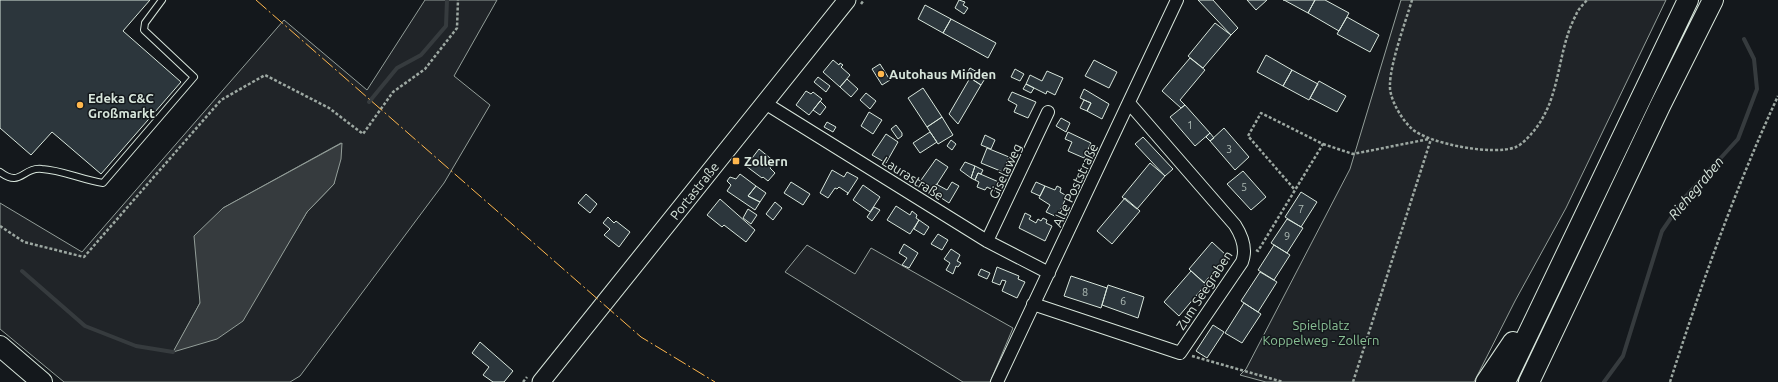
<svg xmlns="http://www.w3.org/2000/svg" width="1778" height="382" font-family="Ubuntu,sans-serif">
<style>
.green{fill:#202428;stroke:#939e99;fill-rule:evenodd}
.water{fill:#363b3e;stroke:#939e99}
.lines{fill:none;stroke-linecap:round;stroke-linejoin:round}
.stream{stroke:#363b3e;stroke-width:4}
.building{fill:#2c363c;stroke:#d8e6dc}
.service-casing{stroke:#d8e6dc;stroke-width:8}
.minor-casing{stroke:#d8e6dc;stroke-width:14}
.secondary-casing{stroke:#d8e6dc;stroke-width:19}
.trunk-casing{stroke:#d8e6dc;stroke-width:22}
.path{stroke:#9da8a2;stroke-width:2.5;stroke-dasharray:3 2;stroke-linecap:butt}
.service{stroke:#14181c;stroke-width:6}
.minor{stroke:#14181c;stroke-width:12}
.secondary{stroke:#14181c;stroke-width:17}
.trunk{stroke:#14181c;stroke-width:20}
.power{stroke:#ffb74d;stroke-width:1;stroke-dasharray:14 3 2 3;stroke-linecap:butt}
.poi-dot{fill:#ffb74d;stroke:#14181c;stroke-width:1.5}
.labels{text-anchor:middle;stroke-width:3;stroke-linejoin:round;paint-order:stroke}
.number-label{font-size:11px;fill:#adbab4}
.poi-label{font-size:13px;font-weight:bold;fill:#d8e6dc;stroke:#14181c;text-anchor:start}
.street-label{font-size:13px;fill:#d8e6dc;stroke:#14181c}
.park-label{font-size:13px;fill:#8ac095;stroke:#14181c}
.water-label{font-size:14px;font-style:italic;fill:#d8e6dc;stroke:#14181c}
</style>
<rect width="100%" height="100%" fill="#14181c"/>
<!-- green -->
<path class="green" d="M425,0H497L454,76L490,105L444,183L300,376L290,382H64L0,329V203L82,252L284,20L367,90ZM341,143L334,184L307,212L272,270L174,351L200,303L223,208Z
M1401,0H1666L1566,208L1515,301L1474,382H1266L1240,375L1246,369L1350,169Z
M807,245L855,274L871,248L1013,328L990,382H963L785,272Z"/>
<!-- water -->
<path class="water" d="M342,143L341,159L334,184L307,212L243,321L217,339L173,352L200,303L194,236L223,208Z"/>
<g class="lines">
<!-- stream -->
<path class="stream" d="M369,102L397,68L421,55L446,26L447,0
M22,271L85,326L136,346L173,352
M1604,382L1623,356L1662,231L1686,196L1738,139L1757,89L1754,59L1744,39"/>
</g>
<!-- building -->
<path class="building" d="M0,0H150L123,31L181,82L101,174L52,132L31,155L0,128Z
M959,0L965,2L963,5L968,8L964,14L955,8Z
M1198,0H1213L1238,28L1231,35Z
M1247,0H1267L1256,10Z
M1284,0H1283H1315L1308,13Z
M1315,0H1325L1349,13L1339,31L1308,13Z
M925,5L951,19L943,33L918,19Z
M1347,17L1379,35L1370,52L1337,34Z
M951,19L996,43L988,58L943,33Z
M1215,23L1231,35L1203,68L1188,56Z
M1266,55L1292,70L1283,86L1257,72Z
M1190,58L1205,70L1180,100L1185,105L1181,108L1162,91Z
M833,60L839,65L840,63L843,65L841,67L850,75L840,87L823,72Z
M1094,60L1117,72L1109,88L1085,76Z
M880,64L890,80L882,85L872,69Z
M970,68L986,77L981,85L966,75Z
M1015,69L1024,74L1020,81L1011,77Z
M1292,70L1318,84L1309,100L1283,86Z
M1047,71L1063,78L1055,95L1047,91L1046,94L1026,84L1030,75L1042,81Z
M818,77L830,86L826,92L814,82Z
M970,78L981,85L958,124L949,114Z
M847,79L858,89L851,97L840,87Z
M1319,81L1346,96L1337,112L1310,98Z
M1026,84L1034,88L1031,93L1023,89Z
M923,88L942,117L927,127L908,98Z
M1084,89L1109,104L1102,119L1087,111L1091,103L1080,98Z
M806,91L811,94L813,92L822,99L809,115L796,105Z
M1012,92L1036,102L1028,118L1014,112L1017,105L1008,100Z
M866,93L876,101L870,109L860,100Z
M1084,100L1091,103L1087,111L1080,108Z
M820,101L826,107L820,115L813,110Z
M1185,105L1210,133L1195,146L1170,117Z
M869,112L882,120L873,134L861,126Z
M942,117L953,135L938,144L927,127Z
M1061,118L1070,123L1066,132L1056,126Z
M827,122L836,127L833,132L824,127Z
M896,125L902,133V136L898,139L891,129Z
M1224,128L1249,157L1235,170L1210,141Z
M930,132L937,142L920,153L913,143Z
M1068,132L1091,143L1084,158L1068,151L1072,142L1065,139Z
M1210,133L1214,138L1210,141L1206,137Z
M886,134L898,142L886,163L872,155Z
M985,135L995,140L991,149L981,145Z
M1143,137L1173,169L1165,176L1135,144Z
M951,140L956,144L952,150L947,146Z
M987,148L1009,157L1003,172L981,163Z
M759,149L775,162L770,168L775,173L768,181L763,177L762,178L746,166Z
M936,159L948,167L932,192L919,183Z
M965,162L975,166L971,178L960,170Z
M1150,163L1165,176L1137,209L1122,197Z
M975,166L983,170L981,174L978,173L975,180L971,178Z
M832,170L844,177L847,172L858,178L847,195L848,193L839,187L837,189L835,188L828,198L820,193Z
M1243,171L1266,197L1251,210L1227,184Z
M978,173L1001,183L997,192L987,187L985,190L977,187L979,182L975,180Z
M740,174L756,186L748,196L760,202L755,210L727,191L731,185L727,181L730,177L736,179Z
M791,182L810,194L803,205L784,193Z
M952,182L959,186L949,203L932,192L936,184L947,190Z
M1036,182L1045,186L1040,196L1031,192Z
M863,185L880,197L870,212L853,200Z
M756,186L766,193L760,202L748,196Z
M1045,186L1055,190L1057,186L1061,188L1060,192L1067,196L1057,217L1046,212L1050,205L1039,198Z
M1301,192L1317,202L1301,227L1285,217Z
M586,194L597,204L590,213L578,203Z
M1125,198L1140,211L1112,244L1097,231Z
M720,199L755,230L746,242L724,225L722,227L707,215Z
M775,202L782,208L773,220L766,214Z
M896,206L910,215L912,211L917,215L916,218L919,220L910,234L887,220Z
M874,207L880,210L872,221L867,217Z
M748,209L757,215L751,224L743,218Z
M1025,213L1031,216L1029,219L1036,223L1038,219L1041,221L1043,218L1047,220L1046,223L1052,226L1045,241L1019,228Z
M608,217L614,223L616,221L630,232L619,247L604,235L610,229L603,223Z
M1287,219L1303,228L1287,253L1271,243Z
M919,220L929,227L924,235L914,229Z
M938,234L948,240L942,250L931,244Z
M1212,242L1227,256L1204,283L1189,269Z
M904,244L918,253L909,268L902,265L907,258L899,253Z
M1274,245L1290,255L1274,280L1258,270Z
M951,249L960,255L957,261L961,263L958,267L956,266L953,274L946,270L950,263L944,259Z
M997,267L1019,276L1018,279L1025,282L1017,298L1002,291L1006,281L1002,280L1000,285L992,282Z
M981,269L990,273L987,279L978,275Z
M1191,271L1206,284L1179,316L1164,302Z
M1260,272L1277,282L1258,312L1241,301Z
M1071,276L1107,288L1101,308L1064,296Z
M1108,285L1144,297L1138,318L1102,305Z
M1244,303L1261,314L1242,343L1225,333Z
M1213,325L1224,332L1207,358L1196,351Z
M480,342L513,371L504,382H493L483,375L489,367L472,353Z"/>
<g class="lines">
<!-- service casing -->
<g class="service-casing">
<path id="service" d="M0,172C21,188 22,167 42,169C62,170 82,180 103,183L194,77L144,30L145,23L162,0"/>
</g>
<!-- minor casing -->
<g class="minor-casing">
<path id="minor" d="M765,103L987,241L1049,273
M987,241L1048,112
M1033,304L1180,353L1242,262C1247,249 1242,236 1235,225L1129,103
M997,382L1177,0"/>
</g>
<!-- secondary casing -->
<g class="secondary-casing">
<g id="secondary">
<path id="s1" d="M541,382L847,0"/>
</g>
</g>
<!-- trunk casing -->
<g class="trunk-casing">
<path id="trunk" d="M0,346L42,382
M1486,382L1513,342
M1505,382L1688,0
M1529,382L1660,106L1713,0"/>
</g>
<!-- path -->
<path class="path" d="M1412,0C1406,21 1385,76 1391,94C1394,106 1402,119 1411,128C1428,144 1494,156 1516,147C1521,145 1528,138 1532,133C1562,99 1556,52 1576,15C1578,9 1583,5 1587,0
M861,4L864,0
M1323,144L1353,154L1429,139
M0,226L24,242L84,257L221,100L265,75L329,108L363,134L393,92L425,69L457,28L458,0
M1256,250L1258,251L1323,144L1261,113L1248,136L1295,190
M1192,356L1283,382
M523,382L527,377
M1353,382L1431,139
M1670,382C1701,285 1735,189 1778,96"/>
<!-- service -->
<use href="#service" class="service"/>
<!-- minor -->
<use href="#minor" class="minor"/>
<!-- secondary -->
<use href="#secondary" class="secondary"/>
<!-- trunk -->
<use href="#trunk" class="trunk"/>
<!-- power -->
<path class="power" d="M256,0L641,337L715,382"/>
</g>
<!-- markers -->
<g class="poi-dot">
<circle cx="881" cy="74" r="4"/>
<circle cx="80" cy="105" r="4"/>
<rect x="732" y="157" width="8" height="8" rx="2"/>
</g>
<g class="labels">
<!-- number labels -->
<g class="number-label">
<text x="1190" y="129">1</text>
<text x="1229" y="153">3</text>
<text x="1244" y="191">5</text>
<text x="1301" y="213">7</text>
<text x="1287" y="240">9</text>
<text x="1085" y="296">8</text>
<text x="1123" y="305">6</text>
</g>
<!-- poi labels -->
<g class="poi-label">
<text x="889" y="79">Autohaus Minden</text>
<text x="88" y="103">Edeka C&amp;C<tspan x="88" dy="15">Großmarkt</tspan></text>
<text x="744" y="166">Zollern</text>
</g>
<!-- street labels -->
<g class="street-label">
<text transform="translate(1005 171) rotate(-65)" y="5">Giselaweg</text>
<text transform="translate(913 178) rotate(32)" y="5">Laurastraße</text>
<text transform="translate(1075 185) rotate(-65)" y="5">Alte Poststraße</text>
<text dy="5" stroke="none"><textPath href="#s1" startOffset="245">Portastraße</textPath></text>
<text transform="translate(1204 290) rotate(-57)" y="5">Zum Seegraben</text>
</g>
<!-- park labels -->
<g class="park-label">
<text x="1321" y="330">Spielplatz<tspan x="1321" dy="15">Koppelweg - Zollern</tspan></text>
</g>
<!-- water labels -->
<g class="water-label">
<text transform="translate(1696 188) rotate(-50)" y="5">Riehegraben</text>
</g>
</g>
</svg>
